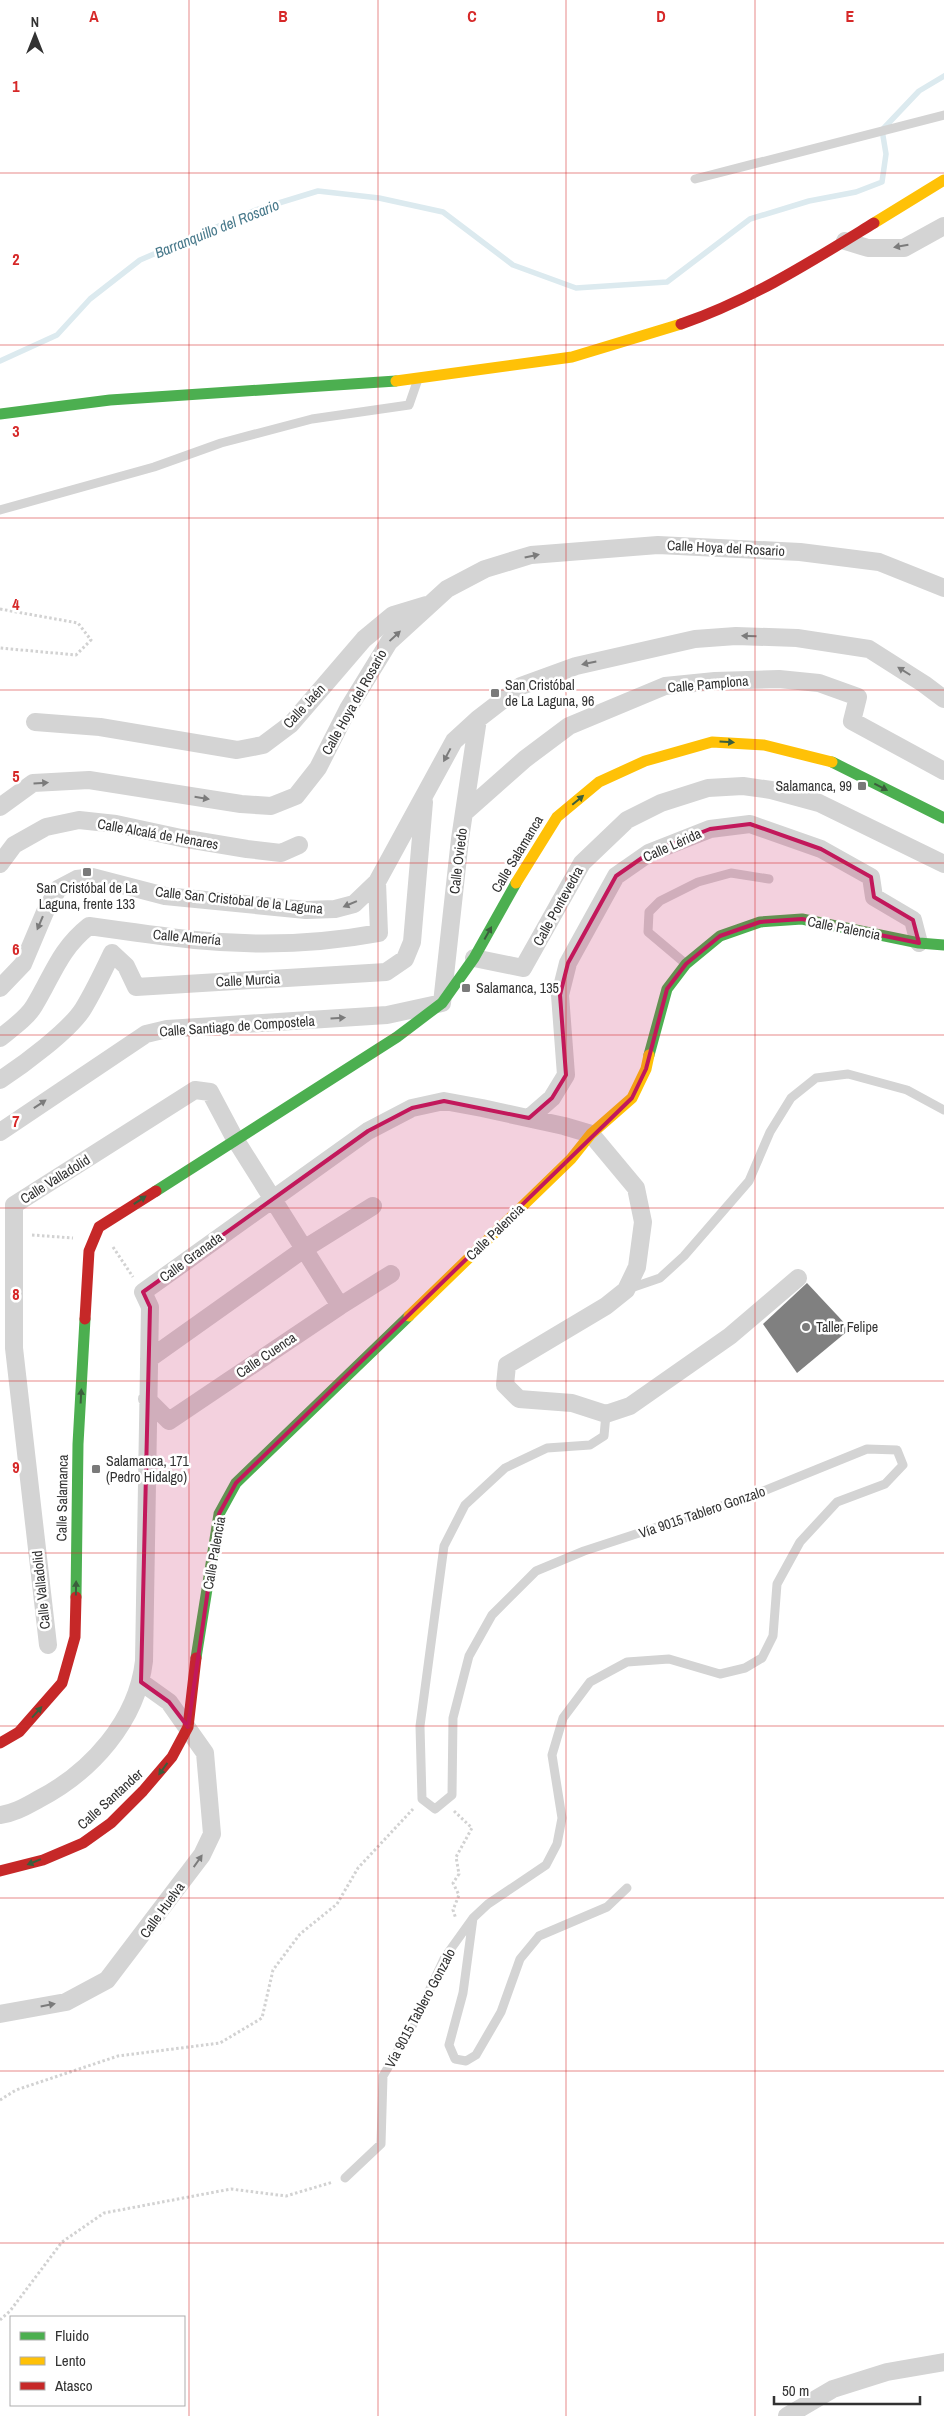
<svg xmlns="http://www.w3.org/2000/svg" width="944" height="2416" font-family="'Archivo Narrow',sans-serif">
<style>
.lines{fill:none;stroke-linecap:round;stroke-linejoin:round}
.stream{stroke:#dceaef;stroke-width:5.5}
.building{fill:#808080}
.path{stroke:#d2d2d2;stroke-width:3;stroke-dasharray:2.5 2.5;stroke-linecap:butt}
.lane{stroke:#d4d4d4;stroke-width:9}
.street{stroke:#d4d4d4;stroke-width:18}
.fast{stroke:#4caf50;stroke-width:11}
.slow{stroke:#ffc107;stroke-width:11}
.jam{stroke:#c62828;stroke-width:11}
.oneway{fill:#7b7b7b}
.oneway2{fill:#3b5e3c}
.marked{fill:#c2185b;fill-opacity:0.2;stroke:#c2185b;stroke-width:4;stroke-linejoin:round}
.grid{fill:none;stroke:#d62828;stroke-width:1;stroke-opacity:0.55}
.poi-dot{fill:#7a7a7a;stroke:#fff;stroke-width:2}
.labels{text-anchor:middle;stroke-width:5;stroke-linejoin:round;paint-order:stroke}
.street-label{font-size:14px;fill:#323232;stroke:#fff}
.poi-label{font-size:14px;fill:#323232;stroke:#fff;text-anchor:start}
.water-label{font-size:15px;font-style:italic;fill:#48798b;stroke:#fff}
.grid-label{font-size:16px;text-anchor:middle;font-weight:bold;fill:#d62828;stroke:#fff;stroke-width:5;stroke-linejoin:round;paint-order:stroke}
</style>
<rect width="100%" height="100%" fill="#fff"/>
<g class="lines">
<!-- stream -->
<path class="stream" d="M0,361L57,335L90,299L140,260L256,210L318,191L379,198L443,212L513,265L576,288L667,282L750,219L809,201L856,192L882,182L886,154L882,130L919,91L944,76"/>
</g>
<!-- building -->
<path class="building" d="M807,1283L850,1329L797,1373L763,1324Z"/>
<g class="lines">
<!-- path -->
<path class="path" d="M0,609L78,623L91,640L76,655L0,648
M32,1235L73,1238
M113,1247L133,1277
M454,1811L472,1828L456,1857L459,1874L453,1883L459,1895L453,1910L456,1919
M0,2100L16,2090L118,2056L220,2043L262,2018L273,1970L300,1934L337,1904L358,1868L413,1809
M0,2320L10,2311L62,2242L104,2213L231,2189L286,2196L333,2182"/>
<!-- lane -->
<path class="lane" d="M695,179L944,115
M0,510L154,467L221,443L312,419L409,405L417,382
M686,964L648,932L649,912L660,901L698,882L731,873L769,879
M628,1289L660,1278L684,1256L749,1181L770,1132L791,1098L816,1078L848,1074L907,1090L944,1110
M473,1918L463,1993L449,2045L455,2059L466,2061L476,2055L501,2012L520,1959L539,1936L607,1907L627,1888
M345,2178L381,2144L383,2076L415,2021L445,1957L473,1918L488,1904L546,1865L557,1844L562,1818L552,1755L563,1718L590,1682L627,1662L669,1659L720,1674L745,1668L762,1658L773,1636L777,1584L800,1542L837,1502L885,1484L903,1465L897,1450L867,1449L746,1498L584,1551L536,1571L492,1615L469,1656L453,1718L452,1795L435,1809L422,1799L420,1726L444,1546L465,1505L505,1468L547,1448L590,1445L604,1436L606,1414"/>
<!-- street -->
<path class="street" d="M845,241L868,248H904L944,226
M35,722L100,727L237,750L263,745L291,724L364,639L393,615L426,605
M0,807L33,783L89,780L241,804L271,806L296,796L318,768L348,709L389,642L447,589L485,569L531,555L658,545L800,552L879,562L944,588
M464,813L525,759L569,726L665,686L715,681L779,679L819,683L858,697L852,721L944,771
M0,864L14,845L46,827L79,820L116,824L181,838L247,849L281,853L299,845
M474,958L523,968L582,863L627,820L661,803L708,788L743,786L771,790L819,803L944,864
M0,988L23,964L45,912L58,889L77,879L92,877L165,896L306,910L335,909L354,904L377,882L454,741L478,719L521,686L576,666L695,639L736,636L797,638L869,649L924,684L944,699
M0,1038C11,1029 27,1018 34,1006C53,975 59,950 89,926C124,931 160,936 195,940C255,946 320,944 379,933L377,882
M0,1080C23,1065 69,1031 83,1009C94,991 103,972 112,953L126,966L136,987L386,972L405,959L412,942L424,802
M529,1118L552,1098L566,1075L560,995L568,963L616,876L649,853L710,829L750,824L821,849L871,877L874,897L913,920L919,943
M0,1132L146,1034L167,1029L387,1015L442,1003L460,839L478,719
M149,1359L304,1249L373,1206
M147,1399L169,1421L340,1306L391,1274
M48,1645L14,1348V1205L195,1090L210,1092L235,1139L340,1306
M0,1815C15,1813 26,1806 39,1799C91,1772 137,1721 144,1661L150,1307L143,1292L368,1131L412,1108L444,1101L482,1108L564,1126L591,1134L636,1188L643,1222L637,1267L626,1290L606,1306L507,1365L505,1385L519,1399L572,1403L606,1414L630,1406L730,1336L798,1278
M0,2014L66,2002L107,1980L202,1855L212,1834L205,1753L169,1702L141,1682
M787,2416L833,2389L887,2372L944,2362"/>
<!-- fast -->
<path class="fast" d="M0,414L110,400L396,381
M832,762L944,818
M649,1055L667,989L686,964L720,936L760,922L802,919L919,943L944,945
M156,1191L397,1037L442,1003L474,958L516,883
M76,1597L78,1444L85,1319
M196,1658L219,1514L236,1483L409,1316"/>
<!-- slow -->
<path class="slow" d="M874,223L944,180
M396,381L572,357L681,324
M516,883L557,817L599,782L645,761L712,742L764,745L832,762
M409,1316L571,1159L591,1134L632,1098L646,1069L649,1055"/>
<!-- jam -->
<path class="jam" d="M681,324C751,300 812,261 874,223
M85,1319L89,1251L99,1227L156,1191
M0,1743L19,1732L62,1683L75,1637L76,1597
M0,1871L43,1860L83,1843L111,1823L143,1791L172,1757L188,1727L196,1658"/>
</g>
<!-- one-way arrows -->
<defs><path id="oneway-solid" d="M-6-.8H1V-3.2L6.5 0L1 3.2V.8H-6Z" transform="scale(1.25)"/></defs>
<g class="oneway">
<use href="#oneway-solid" transform="translate(901 246) rotate(170)"/>
<use href="#oneway-solid" transform="translate(532 556) rotate(-12)"/>
<use href="#oneway-solid" transform="translate(395 636) rotate(-43)"/>
<use href="#oneway-solid" transform="translate(749 636) rotate(-178)"/>
<use href="#oneway-solid" transform="translate(589 663) rotate(168)"/>
<use href="#oneway-solid" transform="translate(904 671) rotate(-148)"/>
<use href="#oneway-solid" transform="translate(447 755) rotate(118)"/>
<use href="#oneway-solid" transform="translate(41 783) rotate(-4)"/>
<use href="#oneway-solid" transform="translate(202 798) rotate(9)"/>
<use href="#oneway-solid" transform="translate(350 904) rotate(157)"/>
<use href="#oneway-solid" transform="translate(40 923) rotate(113)"/>
<use href="#oneway-solid" transform="translate(338 1018) rotate(-4)"/>
<use href="#oneway-solid" transform="translate(40 1104) rotate(-34)"/>
<use href="#oneway-solid" transform="translate(198 1861) rotate(-55)"/>
<use href="#oneway-solid" transform="translate(48 2005) rotate(-11)"/>
</g>
<g class="oneway2">
<use href="#oneway-solid" transform="translate(727 742) rotate(4)"/>
<use href="#oneway-solid" transform="translate(881 787) rotate(27)"/>
<use href="#oneway-solid" transform="translate(578 800) rotate(-40)"/>
<use href="#oneway-solid" transform="translate(488 933) rotate(-61)"/>
<use href="#oneway-solid" transform="translate(140 1200) rotate(-33)"/>
<use href="#oneway-solid" transform="translate(81 1396) rotate(-87)"/>
<use href="#oneway-solid" transform="translate(76 1588) rotate(-89)"/>
<use href="#oneway-solid" transform="translate(37 1712) rotate(-48)"/>
<use href="#oneway-solid" transform="translate(163 1769) rotate(126)"/>
<use href="#oneway-solid" transform="translate(34 1862) rotate(158)"/>
</g>
<!-- marked area -->
<path class="marked" d="M750,824L821,849L871,877L874,897L913,920L919,943L802,919L760,922L720,936L686,964L667,989L646,1069L632,1098L236,1483L219,1514L188,1727L169,1702L141,1682L150,1307L143,1292L368,1131L412,1108L444,1101L529,1118L552,1098L566,1075L560,995L568,963L616,876L649,853L710,829Z"/>
<!-- grid -->
<path class="grid" d="M189,0V2416M378,0V2416M566,0V2416M755,0V2416M0,173H944M0,345H944M0,518H944M0,690H944M0,863H944M0,1035H944M0,1208H944M0,1381H944M0,1553H944M0,1726H944M0,1898H944M0,2071H944M0,2243H944"/>
<!-- markers -->
<g class="poi-dot">
<rect x="490" y="688" width="10" height="10" rx="2.5"/>
<rect x="857" y="781" width="10" height="10" rx="2.5"/>
<rect x="82" y="867" width="10" height="10" rx="2.5"/>
<rect x="461" y="983" width="10" height="10" rx="2.5"/>
<circle cx="806" cy="1327" r="5"/>
<rect x="91" y="1464" width="10" height="10" rx="2.5"/>
</g>
<g class="labels">
<!-- street labels -->
<g class="street-label">
<text transform="translate(726 548) rotate(3)" y="5">Calle Hoya del Rosario</text>
<text transform="translate(708 684) rotate(-5)" y="5">Calle Pamplona</text>
<text transform="translate(354 702) rotate(-61)" y="5">Calle Hoya del Rosario</text>
<text transform="translate(304 706) rotate(-47)" y="5">Calle Jaén</text>
<text transform="translate(158 834) rotate(10)" y="5">Calle Alcalá de Henares</text>
<text transform="translate(672 845) rotate(-24)" y="5">Calle Lérida</text>
<text transform="translate(517 854) rotate(-59)" y="5">Calle Salamanca</text>
<text transform="translate(458 861) rotate(-83)" y="5">Calle Oviedo</text>
<text transform="translate(239 900) rotate(6)" y="5">Calle San Cristobal de la Laguna</text>
<text transform="translate(558 906) rotate(-61)" y="5">Calle Pontevedra</text>
<text transform="translate(844 928) rotate(11)" y="5">Calle Palencia</text>
<text transform="translate(187 937) rotate(5)" y="5">Calle Almería</text>
<text transform="translate(248 980) rotate(-3)" y="5">Calle Murcia</text>
<text transform="translate(237 1026) rotate(-4)" y="5">Calle Santiago de Compostela</text>
<text transform="translate(55 1179) rotate(-32)" y="5">Calle Valladolid</text>
<text transform="translate(495 1232) rotate(-44)" y="5">Calle Palencia</text>
<text transform="translate(191 1257) rotate(-36)" y="5">Calle Granada</text>
<text transform="translate(266 1355) rotate(-34)" y="5">Calle Cuenca</text>
<text transform="translate(62 1498) rotate(-89)" y="5">Calle Salamanca</text>
<text transform="translate(702 1512) rotate(-19)" y="5">Vía 9015 Tablero Gonzalo</text>
<text transform="translate(214 1553) rotate(-80)" y="5">Calle Palencia</text>
<text transform="translate(41 1590) rotate(-96)" y="5">Calle Valladolid</text>
<text transform="translate(110 1799) rotate(-42)" y="5">Calle Santander</text>
<text transform="translate(162 1910) rotate(-54)" y="5">Calle Huelva</text>
<text transform="translate(420 2008) rotate(-62)" y="5">Vía 9015 Tablero Gonzalo</text>
</g>
<!-- poi labels -->
<g class="poi-label">
<text x="505" y="690">San Cristóbal<tspan x="505" dy="16">de La Laguna, 96</tspan></text>
<text x="852" y="791" text-anchor="end">Salamanca, 99</text>
<text x="87" y="893" text-anchor="middle">San Cristóbal de La<tspan x="87" dy="16">Laguna, frente 133</tspan></text>
<text x="476" y="993">Salamanca, 135</text>
<text x="816" y="1332">Taller Felipe</text>
<text x="106" y="1466">Salamanca, 171<tspan x="106" dy="16">(Pedro Hidalgo)</tspan></text>
</g>
<!-- water labels -->
<g class="water-label">
<text transform="translate(217 229) rotate(-22)" y="5">Barranquillo del Rosario</text>
</g>
</g>
<g class="grid-label">
<text x="94" y="22">A</text>
<text x="283" y="22">B</text>
<text x="472" y="22">C</text>
<text x="661" y="22">D</text>
<text x="850" y="22">E</text>
<text x="16" y="92">1</text>
<text x="16" y="265">2</text>
<text x="16" y="437">3</text>
<text x="16" y="610">4</text>
<text x="16" y="782">5</text>
<text x="16" y="955">6</text>
<text x="16" y="1127">7</text>
<text x="16" y="1300">8</text>
<text x="16" y="1473">9</text>
</g>
<!-- legend -->
<rect x="10" y="2316" width="175" height="90" fill="#ffffff" stroke="#adadad"/>
<rect x="20" y="2332" width="25" height="8" fill="#4caf50" stroke="#adadad"/>
<text x="55" y="2341" font-size="15" fill="#323232">Fluido</text>
<rect x="20" y="2357" width="25" height="8" fill="#ffc107" stroke="#adadad"/>
<text x="55" y="2366" font-size="15" fill="#323232">Lento</text>
<rect x="20" y="2382" width="25" height="8" fill="#c62828" stroke="#adadad"/>
<text x="55" y="2391" font-size="15" fill="#323232">Atasco</text>
<!-- north arrow -->
<g transform="translate(35 35)" stroke="#ffffff" stroke-width="4" paint-order="stroke">
<path d="M0-4L9 19L0 12L-9 19Z" fill="#323232"/>
<text y="-8" font-size="14" font-weight="bold" text-anchor="middle" fill="#323232">N</text>
</g>
<!-- scale -->
<path d="M774 2396v8h146v-8" fill="none" stroke="#323232" stroke-width="2.5"/>
<text x="782" y="2396" font-size="15" fill="#323232" stroke="#ffffff" stroke-width="4" paint-order="stroke">50 m</text>
</svg>
